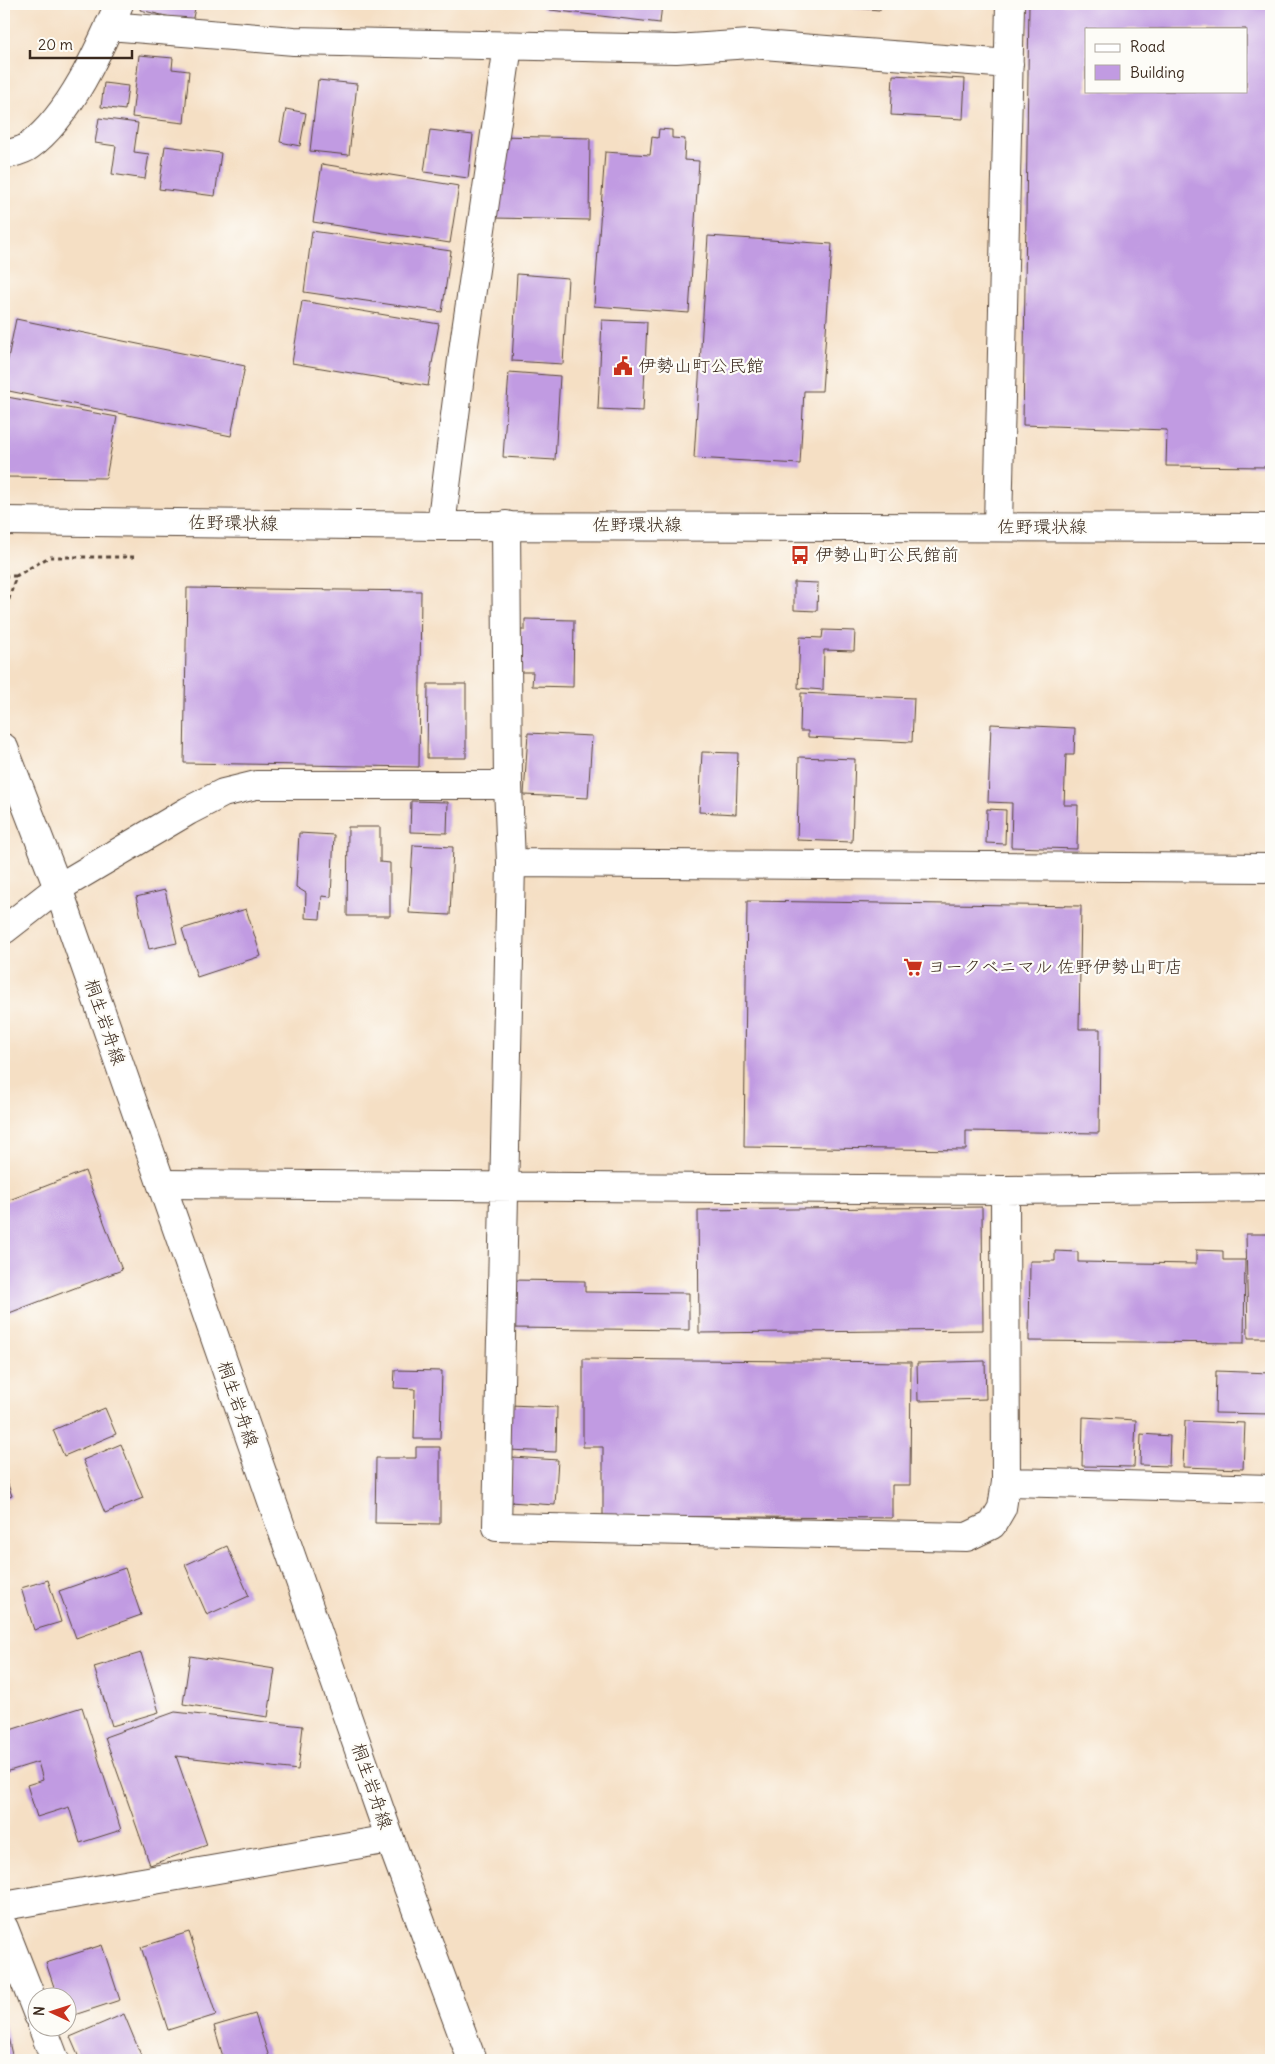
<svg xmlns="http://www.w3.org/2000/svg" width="1275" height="2064" font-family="Delius,'Klee One',sans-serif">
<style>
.building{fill:#c19be2;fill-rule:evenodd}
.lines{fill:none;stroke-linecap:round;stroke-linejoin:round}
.minor-casing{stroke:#574537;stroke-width:30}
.tertiary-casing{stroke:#574537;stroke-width:30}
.secondary-casing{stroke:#574537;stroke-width:30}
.primary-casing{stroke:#574537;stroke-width:30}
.path{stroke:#574537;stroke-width:3;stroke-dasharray:4 4;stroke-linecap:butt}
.minor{stroke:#fff;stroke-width:28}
.tertiary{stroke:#fff;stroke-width:28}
.secondary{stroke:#fff;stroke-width:28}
.primary{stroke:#fff;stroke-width:28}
.labels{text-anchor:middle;stroke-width:4.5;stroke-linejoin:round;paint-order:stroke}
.poi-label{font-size:18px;fill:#3b2a1e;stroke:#fdfcf7;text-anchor:start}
.street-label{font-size:18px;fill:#3b2a1e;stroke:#fdfcf7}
</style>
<rect width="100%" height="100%" fill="#fdfcf7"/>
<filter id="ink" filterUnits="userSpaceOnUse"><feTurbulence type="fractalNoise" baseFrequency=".02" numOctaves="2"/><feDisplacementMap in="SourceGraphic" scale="10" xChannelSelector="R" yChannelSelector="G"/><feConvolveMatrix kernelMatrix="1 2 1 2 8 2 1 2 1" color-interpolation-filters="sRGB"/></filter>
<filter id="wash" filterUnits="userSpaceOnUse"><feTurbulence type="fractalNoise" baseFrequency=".0096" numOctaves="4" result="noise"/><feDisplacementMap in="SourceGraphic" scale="20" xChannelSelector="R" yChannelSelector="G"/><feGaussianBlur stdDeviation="1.12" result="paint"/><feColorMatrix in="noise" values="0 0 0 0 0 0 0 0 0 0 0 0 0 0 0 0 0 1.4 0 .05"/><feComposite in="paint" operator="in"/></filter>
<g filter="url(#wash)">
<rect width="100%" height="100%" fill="#f5dfc4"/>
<g id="blocks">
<!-- building -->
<path class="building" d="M141,4H196L192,22L140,10Z
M543,4H662L660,23L542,9Z
M831,4H880V10L831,6Z
M1029,4H1271V467L1166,466L1167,430L1023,425ZM1086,29H1246V91H1086Z
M139,55L173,58L172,69L189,71L184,123L132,117Z
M893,75L965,79L963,119L891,115Z
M318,80L357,84L349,155L310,151Z
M104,83L128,86L125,110L101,107Z
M286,109L306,113L300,146L280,142Z
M99,118L138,123L134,152L149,154L145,179L112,174L116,146L95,143Z
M659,129L672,130V138L685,139L684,160L699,161L689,313L594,306L605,152L650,155L652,137L658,138Z
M430,130L473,135L468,178L424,172Z
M497,136L590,138L589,220L495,218Z
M165,146L221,153L215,196L159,189Z
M322,164L459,186L450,243L313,222Z
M312,231L451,251L442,312L304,292Z
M708,236L832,244L822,391H804L800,464L694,458Z
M517,274L568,278L563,364L512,361Z
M302,301L439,324L428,386L292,363Z
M16,319L245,366L231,436L4,390V378Z
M602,320L647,322L643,411L598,409Z
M509,372L560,376L555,460L503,457Z
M7,397L117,417L106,478L4,477V418Z
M794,582L818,583L817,611L794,610Z
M187,588L421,591L419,767L184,763Z
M525,619L574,620L573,687L532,686L533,672H520L521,630H525Z
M823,630L855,631L854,651L824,650L823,690L798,688L800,637L822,638Z
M428,684H466V758H427Z
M801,693L914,698L912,742L808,737V731H800Z
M991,724L1075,728L1074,755H1066L1064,805H1078L1077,849L1011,847L1012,803L988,802Z
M528,733L592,736L588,798L524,795Z
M702,752L738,753L736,814L699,812Z
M799,757L855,759L852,842L797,840Z
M411,801L448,802L447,833L410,832Z
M987,809L1006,810L1005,844L986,843Z
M348,827H380V862L390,863V916H347Z
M299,833L334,835L331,897L322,896L320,919L305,918L306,893L296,887Z
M413,845L453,847L450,915L409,913Z
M165,890L177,943L149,949L136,897Z
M747,901L1081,906L1079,1029H1100L1099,1133L966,1131V1150L744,1147Z
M246,909L261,956L197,977L182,929Z
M85,1171L122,1270L4,1315V1202Z
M982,1207L983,1330L699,1333L698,1210Z
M1246,1234H1271V1338H1248Z
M1196,1250L1223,1251V1260H1245L1244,1343L1029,1341L1030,1261H1055V1251L1078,1252V1262L1196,1264Z
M511,1280L585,1281V1292L689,1293V1330L511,1328Z
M583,1359L911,1362L910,1485H892V1518L603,1516V1447H583Z
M985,1361L986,1399L918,1401L917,1363Z
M395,1370L442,1371L440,1439H414L415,1389L394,1388Z
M1216,1371L1271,1373V1414L1215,1413Z
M510,1405L557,1407L556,1452L508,1450Z
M105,1408L116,1434L64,1456L53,1430Z
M1083,1417L1136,1420L1134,1467L1082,1466Z
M1185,1421L1245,1423L1243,1469L1183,1467Z
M1141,1434L1170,1436L1169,1466L1140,1465Z
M121,1444L143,1498L105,1513L83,1460Z
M416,1447H440V1524L375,1523L376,1458H416Z
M512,1457L558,1460L555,1505L509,1502Z
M4,1473L12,1496L4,1499Z
M227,1546L249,1596L207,1615L185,1565Z
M125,1568L141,1615L76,1638L59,1591Z
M48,1580L61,1622L34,1630L21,1588Z
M141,1653L159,1712L112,1726L94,1667Z
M190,1656L275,1669L268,1717L183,1704Z
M82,1707L121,1830L80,1843L69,1807L37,1817L27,1785L43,1780L38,1762L6,1772L4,1764V1732Z
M175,1712L303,1726L298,1770L176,1756L207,1845L150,1865L105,1737Z
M189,1932L216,2015L168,2030L141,1947Z
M102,1945L120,2000L68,2017V1996H57L46,1963Z
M124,2014L143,2060H80L70,2037Z
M255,2014L270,2060H224L214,2026Z
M4,2020L13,2059L7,2060H4Z"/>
</g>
</g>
<g filter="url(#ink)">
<use href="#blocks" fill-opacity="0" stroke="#574537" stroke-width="1"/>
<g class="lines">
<!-- minor casing -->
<g class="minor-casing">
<path id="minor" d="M109,26L294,41L676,49L750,44L1009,64
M4,155C11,153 23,151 29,146C70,116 99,50 119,4
M506,525L508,785L511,863L497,1527L967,1537L992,1525L1002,1508L1006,1482L1005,1190
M441,526L464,344L508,46
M998,526L1010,4
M511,863L1271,868
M4,930L58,888L188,811L223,793L256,785H508
M162,1184L1005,1190L1271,1187
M1006,1482L1271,1489"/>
</g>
<!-- tertiary casing -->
<g class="tertiary-casing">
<path id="tertiary" d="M4,1906L390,1839
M4,1928L38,2015
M42,2026L55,2060"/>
</g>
<!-- secondary casing -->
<g class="secondary-casing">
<path id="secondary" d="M4,521L441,526L1271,528"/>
</g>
<!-- primary casing -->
<g class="primary-casing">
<path id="primary" d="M4,748L58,888L390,1839L472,2060"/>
</g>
<!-- path -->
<path class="path" d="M4,576H16
M4,615L16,576L49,557H134"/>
<!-- minor -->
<use href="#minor" class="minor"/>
<!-- tertiary -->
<use href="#tertiary" class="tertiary"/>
<!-- secondary -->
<use href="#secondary" class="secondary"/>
<!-- primary -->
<use href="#primary" class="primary"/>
</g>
</g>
<!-- icons -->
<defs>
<g id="civic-bare" transform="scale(1.5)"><path d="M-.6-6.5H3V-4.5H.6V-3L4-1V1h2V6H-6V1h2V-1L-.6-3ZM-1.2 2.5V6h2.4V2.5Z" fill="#c8321e" stroke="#fdfcf7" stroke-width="2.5" paint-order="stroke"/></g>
<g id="bus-bare" transform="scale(1.5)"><path d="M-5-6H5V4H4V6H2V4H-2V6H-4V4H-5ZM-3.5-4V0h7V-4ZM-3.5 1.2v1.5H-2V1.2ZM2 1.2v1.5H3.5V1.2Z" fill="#c8321e" stroke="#fdfcf7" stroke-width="2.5" paint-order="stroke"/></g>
<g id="supermarket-bare" transform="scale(1.5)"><path d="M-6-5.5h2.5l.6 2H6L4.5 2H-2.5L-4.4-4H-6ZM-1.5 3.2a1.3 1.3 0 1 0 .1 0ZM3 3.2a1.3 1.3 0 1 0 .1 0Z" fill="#c8321e" stroke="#fdfcf7" stroke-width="2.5" paint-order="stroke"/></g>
</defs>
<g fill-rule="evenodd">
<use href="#civic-bare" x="623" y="366"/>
<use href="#bus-bare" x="800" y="555"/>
<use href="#supermarket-bare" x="913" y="967"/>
</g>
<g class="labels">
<!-- poi labels -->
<g class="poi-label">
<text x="638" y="372">伊勢山町公民館</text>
<text x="815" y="561">伊勢山町公民館前</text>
<text x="928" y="973">ヨークベニマル 佐野伊勢山町店</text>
</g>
<!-- street labels -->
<g class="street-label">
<text transform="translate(233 523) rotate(1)" y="6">佐野環状線</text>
<text x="637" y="531">佐野環状線</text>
<text x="1042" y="533">佐野環状線</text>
<text transform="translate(105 1022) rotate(71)" y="6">桐生岩舟線</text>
<text transform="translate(238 1404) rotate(71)" y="6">桐生岩舟線</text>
<text transform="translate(372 1786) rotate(71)" y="6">桐生岩舟線</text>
</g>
</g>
<!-- margin -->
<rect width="1275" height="2064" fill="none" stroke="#fdfcf7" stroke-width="20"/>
<!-- legend -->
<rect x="1085" y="28" width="162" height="65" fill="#fdfcf7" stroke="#afa8a0"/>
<rect x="1095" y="44" width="25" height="8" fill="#ffffff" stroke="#afa8a0"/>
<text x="1130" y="52" font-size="15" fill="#3b2a1e">Road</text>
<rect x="1095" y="65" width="25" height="15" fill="#c19be2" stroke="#afa8a0"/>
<text x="1130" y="78" font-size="15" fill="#3b2a1e">Building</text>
<!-- north arrow -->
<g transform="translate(52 2012) rotate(274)"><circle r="24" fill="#fdfcf7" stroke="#afa8a0"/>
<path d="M0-4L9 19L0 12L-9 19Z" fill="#c8321e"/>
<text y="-8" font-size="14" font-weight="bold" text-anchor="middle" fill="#3b2a1e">N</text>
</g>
<!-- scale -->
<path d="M30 50v8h102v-8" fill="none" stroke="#3b2a1e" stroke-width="2.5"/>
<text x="38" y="50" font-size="15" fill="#3b2a1e" stroke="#fdfcf7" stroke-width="4" paint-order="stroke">20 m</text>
</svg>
